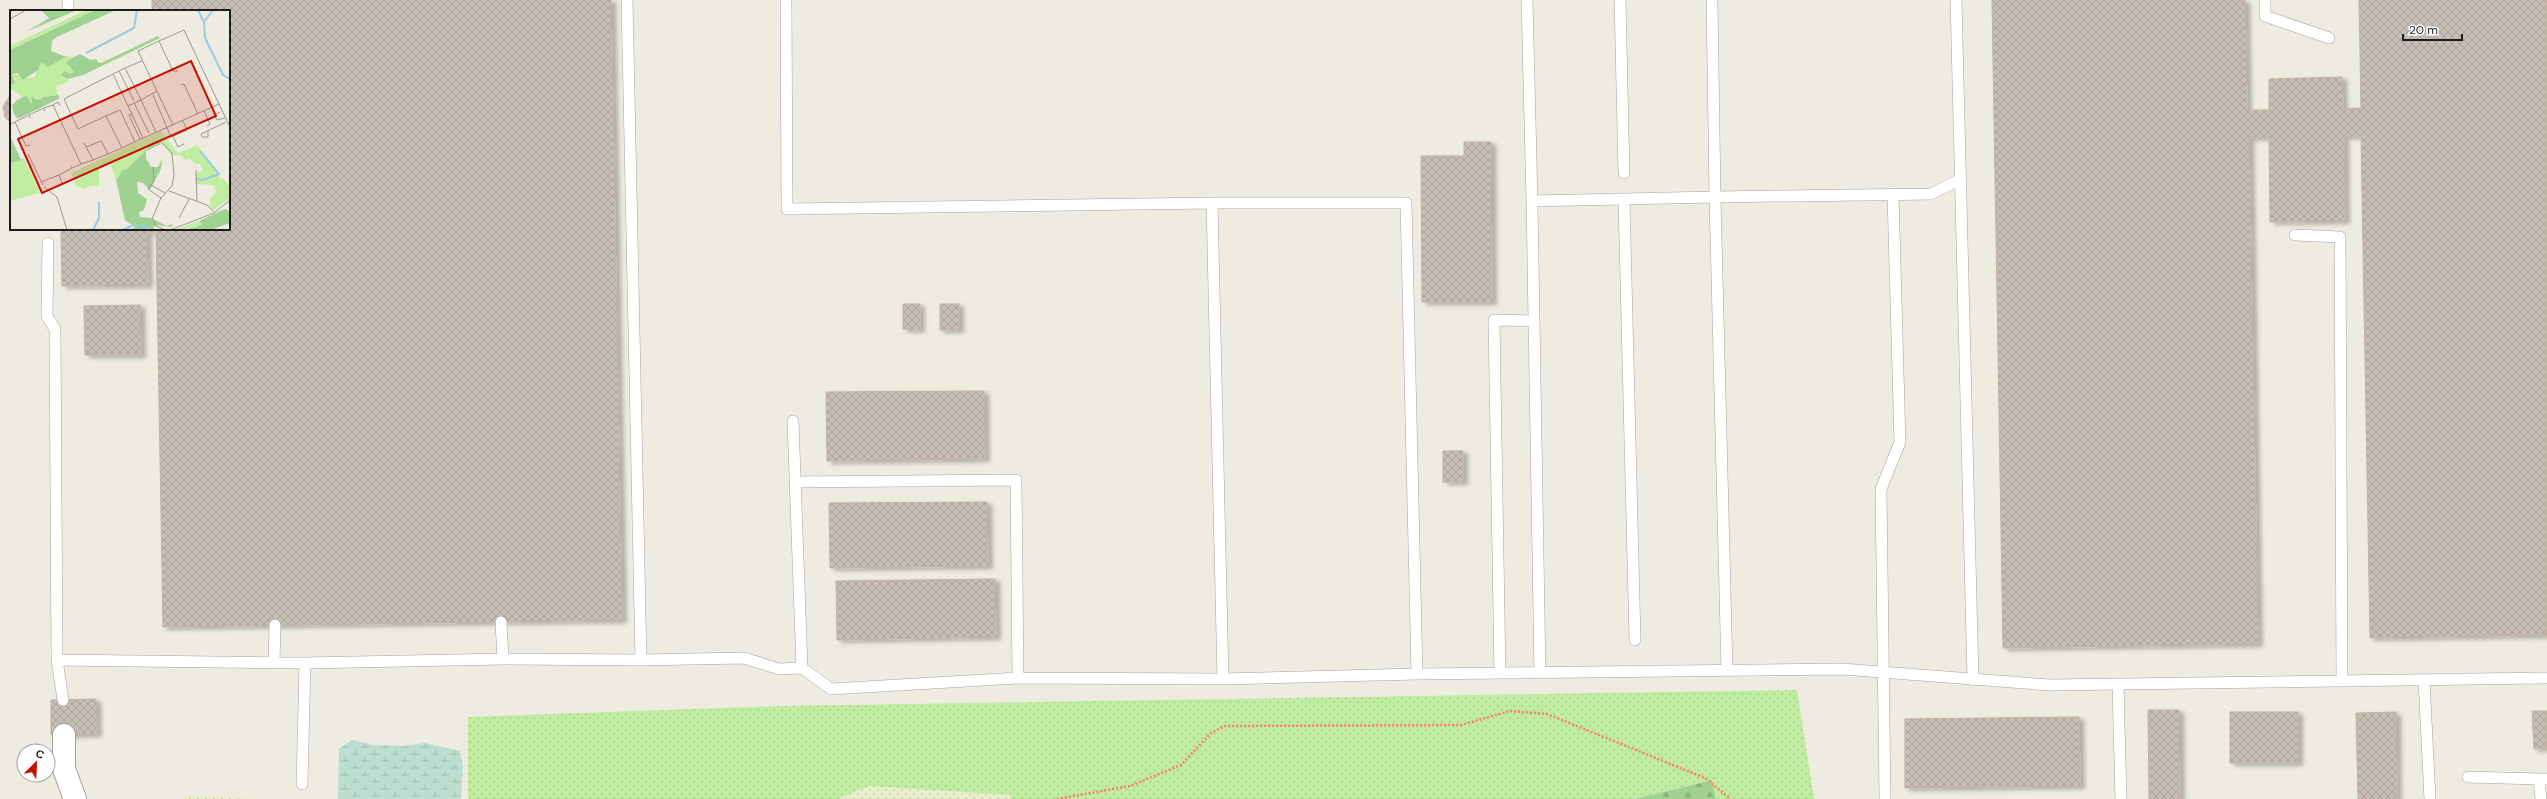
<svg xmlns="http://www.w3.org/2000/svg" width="2547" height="799" font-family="'DM Sans',sans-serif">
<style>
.farmland{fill:url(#farmland-dots)}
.grass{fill:url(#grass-dots)}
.forest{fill:url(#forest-firs)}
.wetland{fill:url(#wetland-marsh)}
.building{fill:url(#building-cross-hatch);stroke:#c1b2a2;filter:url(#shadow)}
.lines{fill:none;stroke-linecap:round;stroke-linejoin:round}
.service-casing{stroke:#a3a3a3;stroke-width:12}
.minor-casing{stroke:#a3a3a3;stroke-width:24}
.path{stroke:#ff7e61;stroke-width:2.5;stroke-dasharray:2 2;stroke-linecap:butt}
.service{stroke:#fff;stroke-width:11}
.minor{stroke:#fff;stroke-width:22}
.inset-river{fill:none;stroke:#9dcbe0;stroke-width:2}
.inset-road{fill:none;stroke:#9a9892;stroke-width:1}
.view{fill:#c81000;fill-opacity:0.15;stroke:#c81000;stroke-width:2}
.inset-edge{fill:none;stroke:#1c1c1c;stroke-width:2}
</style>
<defs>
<pattern id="farmland-dots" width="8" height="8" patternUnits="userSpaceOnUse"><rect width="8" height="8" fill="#e9efca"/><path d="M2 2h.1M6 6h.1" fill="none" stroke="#c7ccad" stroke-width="1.8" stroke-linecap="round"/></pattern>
<pattern id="grass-dots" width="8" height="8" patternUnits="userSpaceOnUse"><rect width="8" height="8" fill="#c1eda2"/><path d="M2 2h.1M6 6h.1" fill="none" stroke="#a5cb8b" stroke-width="1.8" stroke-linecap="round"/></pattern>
<pattern id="forest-firs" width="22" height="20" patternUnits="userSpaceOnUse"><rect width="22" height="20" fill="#9fd192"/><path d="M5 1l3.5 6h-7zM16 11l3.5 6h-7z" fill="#88b37d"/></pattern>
<pattern id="wetland-marsh" width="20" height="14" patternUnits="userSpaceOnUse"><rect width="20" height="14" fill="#bcded1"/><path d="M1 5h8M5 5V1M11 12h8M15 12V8" fill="none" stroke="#a1beb3"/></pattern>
<pattern id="building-cross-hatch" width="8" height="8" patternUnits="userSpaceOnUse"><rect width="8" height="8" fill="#c6bdb4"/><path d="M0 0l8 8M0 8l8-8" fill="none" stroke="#aaa29a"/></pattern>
<filter id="shadow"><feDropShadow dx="4.5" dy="2.5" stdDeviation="2" flood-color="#0004"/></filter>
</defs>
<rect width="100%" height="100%" fill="#eeebe0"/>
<!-- farmland -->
<path class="farmland" d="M869,786L1011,795L1010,799H838Z
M185,796L258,799H183Z"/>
<!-- grass -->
<path class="grass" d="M1797,690L1814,799H1716L1711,780L1635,799H1010L1011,795L869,786L838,799H468V717L780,706Z"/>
<!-- forest -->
<path class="forest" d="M1712,780L1716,799H1635Z"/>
<!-- wetland -->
<path class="wetland" d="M352,740L373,745L404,746L424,743L460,751L463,766L461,799H338L339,749Z"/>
<!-- building -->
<path class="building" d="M152,0H611L622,620L163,627L156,229H229V11H152Z
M1992,0H2245L2247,110H2269V79L2342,77L2343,109L2361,108L2359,0H2547V635L2370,638L2361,136H2344L2345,221L2270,222L2269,137L2249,138L2258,644L2003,648Z
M11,94V123L5,117L3,106Z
M1464,142H1491L1492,302H1422L1421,156H1464Z
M61,229H156V232H147L148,285L62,286Z
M903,304H920V330L903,329Z
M940,304H959V330H940Z
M140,305L141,355H85L84,306Z
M984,391L985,459L827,461L826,392Z
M1443,451H1463V482H1443Z
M987,502L988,566L830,568L829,503Z
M995,579L996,637L837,640L836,581Z
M96,699L97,734L51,735V700Z
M2148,710H2179L2180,799H2149Z
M2532,711H2547V748L2534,749Z
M2230,712H2298V763H2230Z
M2396,712L2397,799H2358L2356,713Z
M2079,717L2080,786L1905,788V719Z"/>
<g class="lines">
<!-- service casing -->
<g class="service-casing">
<path id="service" d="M68,0V11
M786,0L787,209L1212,203
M1527,0L1532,201L1715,197L1727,671
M1620,0L1624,173
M1712,0L1715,197L1931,194L1961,179
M1956,0L1973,680
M2265,0V16L2329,38
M1624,199L1635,640
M1532,201L1540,673
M2295,235L2340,237L2342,681
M48,243L47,316L55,329L57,660L63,700
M795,482L1016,480L1018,678L831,689L802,668
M503,659L641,660L627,0
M57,660L305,663L302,784
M641,660L744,658L779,669L802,668L793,421
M274,663L275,625
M305,663L503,659L501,622
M1500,673L1494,320L1534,321
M1018,678L1223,679L1417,674L1842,669L2049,685L2547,678
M1223,679L1212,203H1406L1417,674
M2424,680L2430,799
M2118,685L2121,799
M2468,777L2539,779
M1885,799L1881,489L1900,442L1893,195
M2541,799L2539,779H2546"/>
</g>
<!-- minor casing -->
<g class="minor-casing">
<path id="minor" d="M64,735V769L75,799"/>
</g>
<!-- path -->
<path class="path" d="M1057,799L1130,786L1181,765L1211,733L1225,726L1461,725L1510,711L1547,714L1705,778L1731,799"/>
<!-- service -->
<use href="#service" class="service"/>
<!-- minor -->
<use href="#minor" class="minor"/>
</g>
<!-- overview -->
<g transform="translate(10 10)">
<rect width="220" height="220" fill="#eeebe0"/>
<path d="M76,0H85L0,40V36ZM56,46L64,47L56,52L60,54L64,61L53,68L57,69L58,72L46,76L48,85L33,87L30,90L26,87L23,90L20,88L22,94L0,78L5,70L2,65L4,63L16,68H24L30,54ZM151,121L168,143L187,135L207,160L210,169L213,168L220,177V188L203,200L199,195L201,188L207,182L203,175L185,174V164L193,160L190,154H185L179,148L176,151L170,145H162L148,130L117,159L113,160L106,170L100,152L89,158V176H81L75,179L64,175L66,174L61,163ZM14,148L30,183L0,191V153ZM189,211L192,214L187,217L164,220Z" fill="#c1eda2"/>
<path d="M31,0H67L16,22L39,8ZM85,0H106L47,27L42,31L41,41L56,47L38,57L33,53L30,54L28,60L13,70L8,63H4L2,65L5,72L0,77V40ZM148,26L150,28L73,65L57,69L51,65L55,61L59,64L64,62L56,52L64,47L70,44L81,50L87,49V52L91,53ZM48,85L50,88L8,109L4,104L2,96L7,90L16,86L22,94L21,87L30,90L33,87ZM0,126L11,150L0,153ZM148,130L151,134L136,141V148L141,157H148L152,149L151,159L140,180L133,173L127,172L128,183L137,189L134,200L129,202L130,207L141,208L157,216L162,214V217L145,215L143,220H120L125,217L115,210L106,170L113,160L117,159L137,139ZM215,199L220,202V213L200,220H173L187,217L192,214L189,211Z" fill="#9fd192"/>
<path class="inset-river" d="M188,0L194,12L195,28L213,65L220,69M194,12L203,0M76,43L124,18L127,0M187,169L193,170L209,164L190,141M83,220L89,208V192M112,220L126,214L144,220"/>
<path class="inset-road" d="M0,9L16,0M149,31L128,41L163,115M132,51L115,58L131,90L147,81M115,58L103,64L118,96L131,90L146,122M109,61L124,91M168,61H163L149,31L174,20L209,94M171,75L174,74L188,104M143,85L161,127L177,120L173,111M124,93L139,123M50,96L48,92L43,95L71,154L62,158M118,96L133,128M35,101L34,98L43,95M194,101L200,114L197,116M210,102L204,105L207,110L215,108M122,104L119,105L130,129M96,106L68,119L54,89L103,64M20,108L19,105L34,98M5,112L16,136L20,135M1,114L19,105M198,121V127H192L191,124L216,112M163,126L168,137L174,134M150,131L162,143L164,165L162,176L151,188L142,209L146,216L156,220M76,137L91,131L98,144L83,150M112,138L96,106L110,100L125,132M18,144L33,175M98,144L209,94L220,117M71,154L83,150L74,133M143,157L144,170L141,175L155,183M186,160L187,192M49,165L62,158L61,156M31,172L49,165L52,173M141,175L138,179L151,188M34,177L47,187L57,220M159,181L197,195L204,202M169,208L179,189M160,220L204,203L220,190"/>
<path class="view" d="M181,51L206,106L32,183L8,129Z"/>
<rect width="220" height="220" class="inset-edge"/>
</g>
<!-- north arrow -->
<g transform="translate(36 763) rotate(24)"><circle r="19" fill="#ffffff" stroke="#a4a4a4"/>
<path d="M0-3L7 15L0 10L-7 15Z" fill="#c81000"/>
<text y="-6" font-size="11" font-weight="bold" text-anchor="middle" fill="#1c1c1c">С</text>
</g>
<!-- scale -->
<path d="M2403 34v6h59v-6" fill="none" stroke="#1c1c1c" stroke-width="2"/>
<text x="2409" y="34" font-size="12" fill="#1c1c1c" stroke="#ffffff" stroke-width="3" paint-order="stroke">20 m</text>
</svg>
